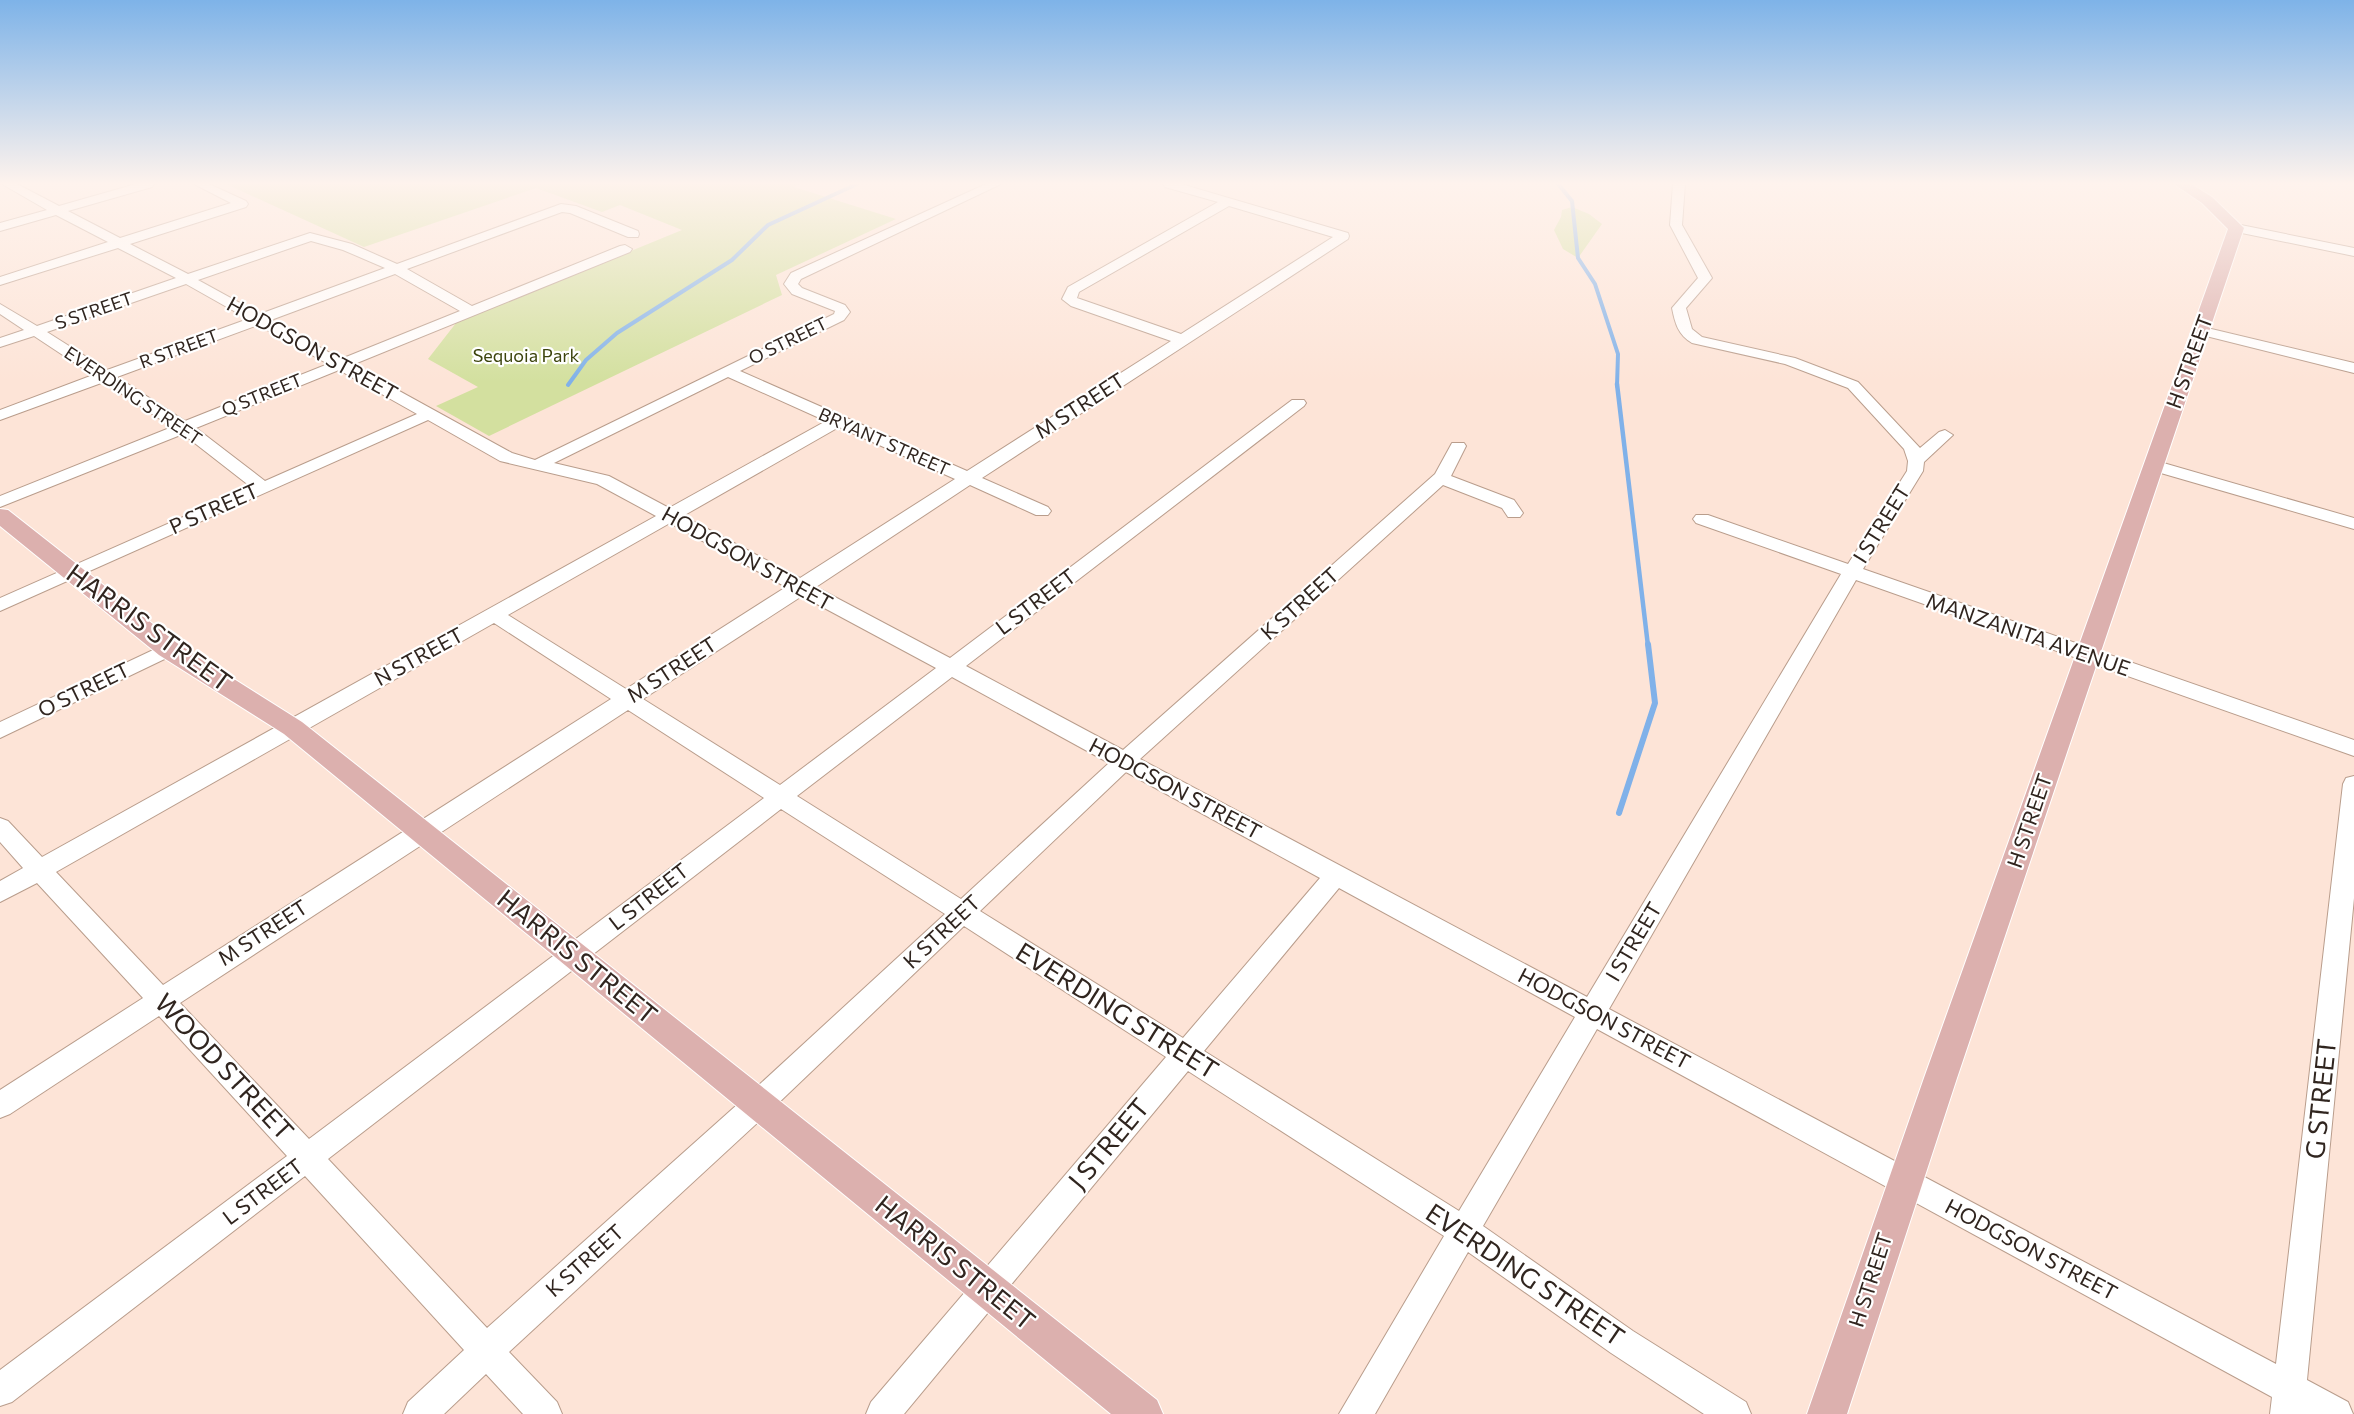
<svg xmlns="http://www.w3.org/2000/svg" width="2354" height="1414" font-family="Commissioner,sans-serif">
<style>
.green{fill:#d3e09f}
.lines{fill:none;stroke-linecap:round;stroke-linejoin:round}
.stream-far2{stroke:#80b1e9;stroke-width:4}
.stream-far1{stroke:#80b1e9;stroke-width:4.5}
.stream{stroke:#80b1e9;stroke-width:6}
.minor-casing{stroke:#b99d8c;stroke-width:2}
.major-casing{stroke:#fff;stroke-width:2}
.minor{fill:#fff;fill-rule:evenodd}
.major{fill:#dcb0ae;fill-rule:evenodd}
.labels{text-anchor:middle;stroke-width:4.5;stroke-linejoin:round;paint-order:stroke}
.far-street-label{font-size:18px;fill:#30251f;stroke:#fff}
.far-park-label{font-size:18px;fill:#3c440c;stroke:#fff}
.street-label{font-size:21px;fill:#30251f;stroke:#fff}
.near-street-label{font-size:26px;fill:#30251f;stroke:#fff}
</style>
<rect width="100%" height="100%" fill="#fde4d7"/>
<!-- green -->
<path class="green" d="M226,184H799L794,187L896,219L776,275L782,295L489,436L436,406L478,387L428,359L456,323L682,230L620,205L602,212L536,188L364,247Z
M1572,207L1589,214L1602,224L1578,258L1563,249L1554,230L1561,217L1562,210Z"/>
<g class="lines">
<!-- stream-far2 -->
<path class="stream-far2" d="M1558,184L1572,201L1578,258L1595,284L1618,354L1617,386
M568,385L586,360L617,333L732,260L768,225L857,184"/>
<!-- stream-far1 -->
<path class="stream-far1" d="M1617,384L1648,646"/>
<!-- stream -->
<path class="stream" d="M1619,813L1655,703L1648,644"/>
<!-- minor casing -->
<g class="minor-casing">
<path id="minor" d="M2,184H17L59,206L136,184H154L152,187L68,211L120,238L231,203L194,184H209L246,201L248,204L246,207L130,244L188,274L310,233L352,244L397,264L561,204L576,206L638,231L639,234L638,237H628L570,213L562,212L407,269L472,306L620,246L625,245L632,249L630,252L352,365L512,453L535,460L834,314L835,311L792,294L784,284L791,273L986,184H1001L801,279L798,284L802,288L845,305L850,312L844,320L740,371L967,471L1171,341L1071,306L1062,299L1068,287L1218,202L1165,187L1163,184H1181L1348,233L1349,236L1348,239L982,478L1048,507L1051,511L1048,515H1036L970,485L816,587L950,658L1292,400H1304L1306,403L1304,406L966,666L1123,750L1435,474L1452,443H1464L1466,446L1451,476L1514,500L1523,513L1520,517H1508L1502,508L1443,485L1140,759L1587,997L1841,574L1696,523L1693,519L1696,515H1708L1848,564L1907,471L1908,461L1904,449L1848,388L1785,364L1692,343C1678,335 1675,323 1672,308L1698,278L1670,225L1673,184H1685L1682,225L1712,278L1686,308L1692,329L1702,337L1795,358L1858,382L1920,448L1939,432L1945,430L1953,435L1924,462L1923,471L1863,569L2354,740V756L1856,580L1609,1009L2276,1364L2343,784L2346,778L2354,776V898L2307,1380L2348,1402L2353,1414H2270L2272,1397L1597,1029L1483,1226L1633,1331L1746,1402L1751,1414H1704L1611,1353L1468,1252L1375,1414H1339L1444,1236L1188,1071L904,1414H866L871,1402L1166,1057L964,926L768,1113L509,1352L557,1402L562,1414H523L486,1374L444,1414H403L408,1402L464,1350L305,1176L12,1402L0,1406V1370L287,1156L159,1016L10,1114L0,1118V1090L143,998L37,883L0,902V881L23,868L0,842V818L8,821L42,857L656,516L597,484L500,461L428,420L0,611V598L251,487L183,434L0,507V496L172,427L104,382L0,420V410L93,375L34,336L0,347V338L24,330L0,314V304L37,326L176,278L118,248L0,285V277L108,242L56,215L0,231V223L47,210ZM1229,206L1333,237L1181,334L1077,298L1079,292ZM311,241L343,250L385,268L260,314L198,280ZM395,274L460,311L341,359L271,320ZM186,284L248,319L107,370L47,332ZM258,325L328,364L185,421L117,377ZM339,370L417,414L265,481L196,428ZM728,377L826,421L669,508L609,476L554,463ZM839,427L955,479L800,578L683,516ZM670,523L786,587L626,689L508,615ZM802,596L936,668L780,785L643,699ZM494,623L611,699L163,985L56,872ZM952,677L1109,763L961,899L797,796ZM628,710L764,798L309,1139L180,1003ZM1126,772L1320,878L1183,1038L980,911ZM781,809L945,914L748,1095L487,1328L328,1159ZM1339,888L1575,1017L1459,1211L1204,1051Z
M2236,224L2354,248V256L2232,231L2230,228Z
M2203,327L2354,363V373L2198,334L2196,331L2198,328Z
M2153,460L2354,518V529L2147,469L2145,465Z
M168,643L175,644L178,649L175,654L0,738V722Z"/>
</g>
<!-- major casing -->
<g class="major-casing">
<path id="major" d="M2174,184H2191L2212,197L2244,228L1957,1078L1847,1414H1807L1924,1078L2228,229L2202,203Z
M0,509L8,510L177,643L302,722L1157,1400L1163,1414H1111L284,734L159,655L0,526Z"/>
</g>
<!-- minor -->
<use href="#minor" class="minor"/>
<!-- major -->
<use href="#major" class="major"/>
</g>
<!-- sky -->
<linearGradient id="sky" x2="0" y2="1"><stop stop-color="#7eb3e8"/><stop offset="0.48" stop-color="#fef3ed"/><stop offset="1" stop-color="#fef3ed" stop-opacity="0"/></linearGradient>
<rect width="2354" height="382" fill="url(#sky)"/>
<g class="labels">
<!-- far-street labels -->
<g class="far-street-label">
<text transform="translate(94 311) rotate(-19)" y="6">S STREET</text>
<text transform="translate(788 341) rotate(-26)" y="6">O STREET</text>
<text transform="translate(179 349) rotate(-20)" y="6">R STREET</text>
<text transform="translate(262 395) rotate(-22)" y="6">Q STREET</text>
<text transform="translate(133 396) rotate(34)" y="6">EVERDING STREET</text>
<text transform="translate(884 442) rotate(24)" y="6">BRYANT STREET</text>
</g>
<!-- far-park labels -->
<g class="far-park-label">
<text x="526" y="362">Sequoia Park</text>
</g>
<!-- street labels -->
<g class="street-label">
<text transform="translate(312 349) rotate(29)" y="7">HODGSON STREET</text>
<text transform="translate(2190 362) rotate(-70)" y="7">H STREET</text>
<text transform="translate(1080 406) rotate(-33)" y="7">M STREET</text>
<text transform="translate(214 509) rotate(-24)" y="7">P STREET</text>
<text transform="translate(1882 524) rotate(-58)" y="7">I STREET</text>
<text transform="translate(747 559) rotate(29)" y="7">HODGSON STREET</text>
<text transform="translate(1036 602) rotate(-37)" y="7">L STREET</text>
<text transform="translate(1300 604) rotate(-42)" y="7">K STREET</text>
<text transform="translate(2028 635) rotate(19)" y="7">MANZANITA AVENUE</text>
<text transform="translate(419 657) rotate(-29)" y="7">N STREET</text>
<text transform="translate(672 670) rotate(-33)" y="7">M STREET</text>
<text transform="translate(84 690) rotate(-26)" y="7">O STREET</text>
<text transform="translate(1175 789) rotate(28)" y="7">HODGSON STREET</text>
<text transform="translate(2030 821) rotate(-71)" y="7">H STREET</text>
<text transform="translate(649 897) rotate(-38)" y="7">L STREET</text>
<text transform="translate(942 932) rotate(-43)" y="7">K STREET</text>
<text transform="translate(263 933) rotate(-33)" y="7">M STREET</text>
<text transform="translate(1634 942) rotate(-59)" y="7">I STREET</text>
<text transform="translate(1604 1019) rotate(28)" y="7">HODGSON STREET</text>
<text transform="translate(263 1192) rotate(-37)" y="7">L STREET</text>
<text transform="translate(2031 1250) rotate(28)" y="7">HODGSON STREET</text>
<text transform="translate(585 1261) rotate(-42)" y="7">K STREET</text>
<text transform="translate(1871 1280) rotate(-72)" y="7">H STREET</text>
</g>
<!-- near-street labels -->
<g class="near-street-label">
<text transform="translate(149 628) rotate(36)" y="9">HARRIS STREET</text>
<text transform="translate(577 957) rotate(39)" y="9">HARRIS STREET</text>
<text transform="translate(1117 1011) rotate(32)" y="9">EVERDING STREET</text>
<text transform="translate(224 1067) rotate(47)" y="9">WOOD STREET</text>
<text transform="translate(2321 1099) rotate(-84)" y="9">G STREET</text>
<text transform="translate(1109 1144) rotate(-50)" y="9">J STREET</text>
<text transform="translate(955 1263) rotate(39)" y="9">HARRIS STREET</text>
<text transform="translate(1525 1275) rotate(34)" y="9">EVERDING STREET</text>
</g>
</g>
</svg>
